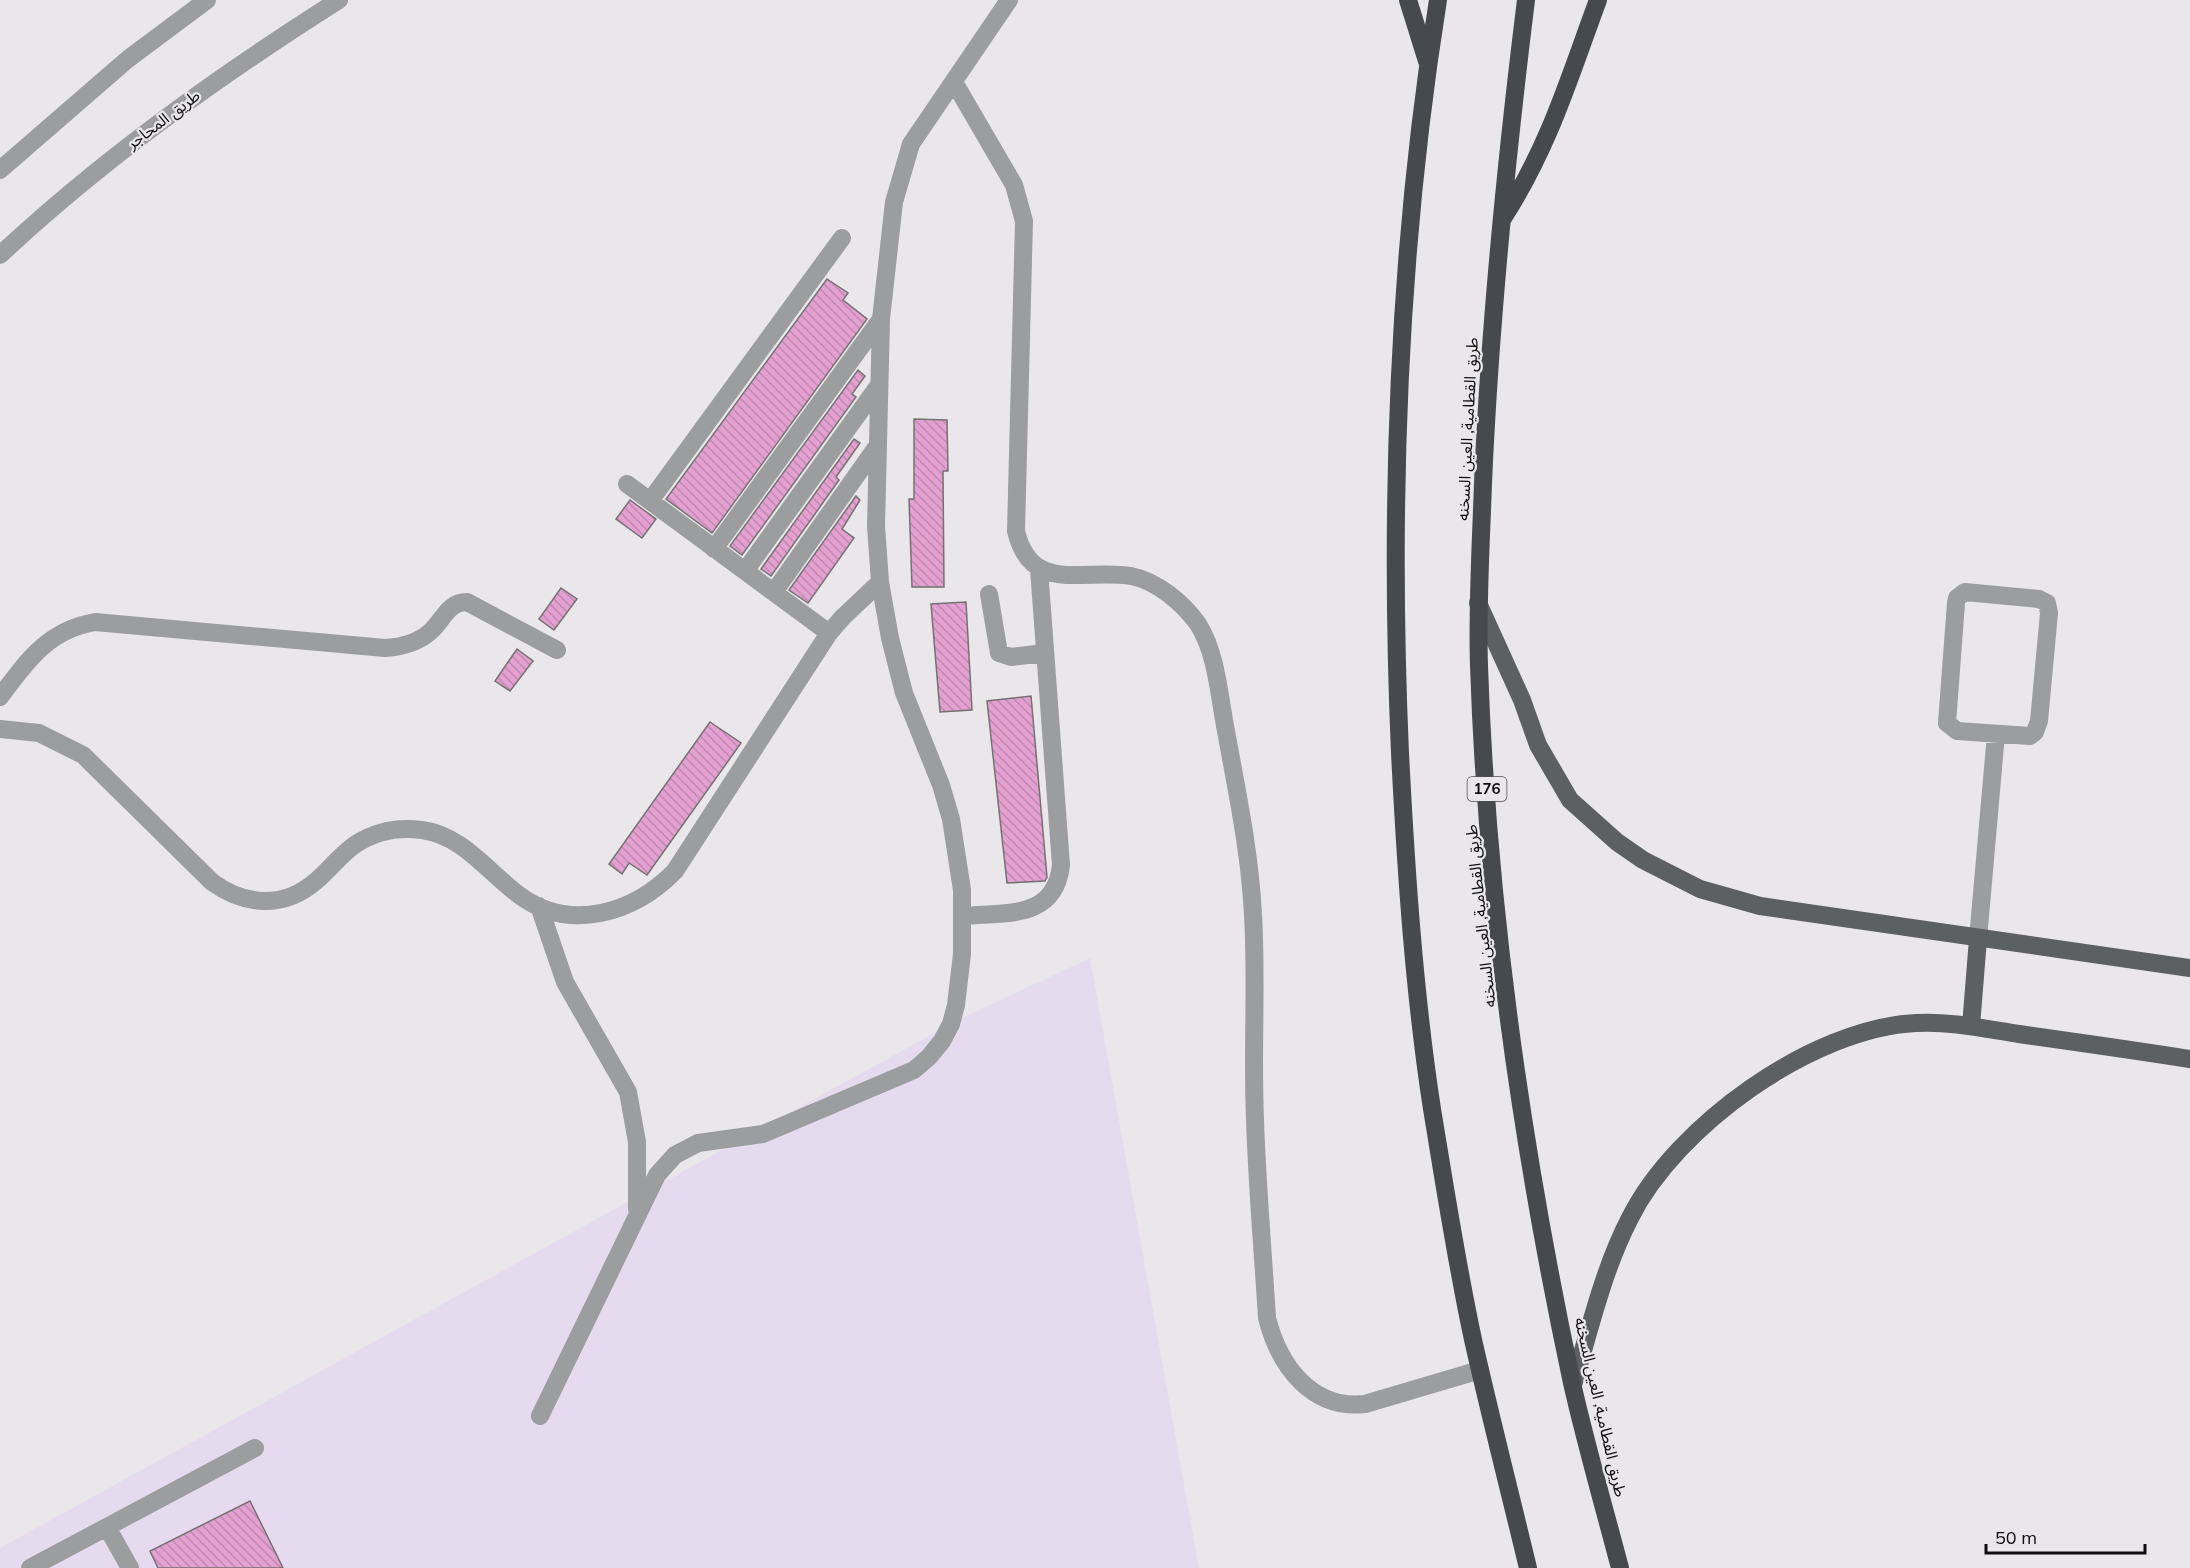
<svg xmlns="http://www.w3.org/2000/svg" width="2190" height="1568" font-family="Mulish,'Noto Sans Arabic',sans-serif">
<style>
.commercial{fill:#e5daee}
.building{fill:url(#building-back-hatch);stroke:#747173;stroke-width:1.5}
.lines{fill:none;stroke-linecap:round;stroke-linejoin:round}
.minor{stroke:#9b9d9e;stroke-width:18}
.major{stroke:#5c6061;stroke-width:18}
.highway{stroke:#464a4c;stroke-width:18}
.labels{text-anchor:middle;stroke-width:4.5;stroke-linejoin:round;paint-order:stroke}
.shield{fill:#eae7eb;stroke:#504e50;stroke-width:1.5}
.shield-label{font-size:15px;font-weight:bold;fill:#0e0d0e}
.street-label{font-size:16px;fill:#0e0d0e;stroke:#eae7eb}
</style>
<defs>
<pattern id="building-back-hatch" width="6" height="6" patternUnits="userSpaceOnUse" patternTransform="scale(1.5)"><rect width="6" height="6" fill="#e3a0d0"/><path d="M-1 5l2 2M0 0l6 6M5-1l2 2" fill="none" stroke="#c289b1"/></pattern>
</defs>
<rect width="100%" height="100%" fill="#eae7eb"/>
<!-- commercial -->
<path class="commercial" d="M1090,958L1199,1568H0V1548L956,1021Z"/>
<!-- building -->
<path class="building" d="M827,279L848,293L843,300L867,319L712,533L666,499Z
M858,370L865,376L852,394L856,397L742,555L730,546Z
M914,419L947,420L948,471H943L944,587H912L909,499H914Z
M854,439L860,443L836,477L839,480L771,576L761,569Z
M856,496L860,500L842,529L854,538L808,603L789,590Z
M630,500L656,519L642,538L616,519Z
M561,588L577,599L554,630L539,619Z
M966,602L972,710L940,712L931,604Z
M517,649L533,661L510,691L495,681Z
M1031,696L1047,877L1045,881L1007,883L987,701Z
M710,722L741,743L647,875L629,863L622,874L609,864Z
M250,1501L283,1568H158L150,1551Z"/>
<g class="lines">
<!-- minor -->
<path class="minor" d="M954,82L1014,185L1024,221L1016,531C1031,595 1084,568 1131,576C1157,581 1183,603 1198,624C1217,654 1219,696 1226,731C1237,792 1250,853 1253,915C1257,983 1252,1051 1255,1119C1257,1185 1263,1252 1267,1318C1279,1365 1311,1410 1365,1404L1480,1370
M0,170L128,59L207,0
M0,255C104,158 219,76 339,0
M627,484L829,633
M650,501L842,238
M714,549L881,319
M745,571L879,385
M774,592L878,445
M1965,592L2039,599L2047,603L2049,613L2039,721L2035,732L2030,736L1957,731L1947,723L1956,603L1957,598Z
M989,594L999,653L1011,657L1045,653
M0,697C27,661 48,630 95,622L385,648C402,647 418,643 431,631C443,620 448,602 467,602L557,650
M0,729L39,733L83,755L212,882C245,906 284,909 316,881C330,869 341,854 356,844C376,831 399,827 422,830C462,835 488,872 519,895C570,933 634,913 675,871L829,633L843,617L880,582
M539,906L565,982L628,1092L637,1142V1209
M963,916C1006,912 1055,920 1061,865L1039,569
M1978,939L1996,734
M540,1416L657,1175L675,1155L698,1143L763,1134L914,1070L929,1057L942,1041L951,1024L956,1005L962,954V890L951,819L941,785L904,693L890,638L880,582L876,526L881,319L894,202L911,144L1009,0
M107,1527L130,1568
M30,1568L255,1448"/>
<!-- major -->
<path class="major" d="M1478,603L1522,700L1538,745L1570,800L1617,842L1643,860L1700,889L1760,906L2190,968
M1971,1026L1978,939
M1573,1385C1590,1329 1603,1270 1630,1218C1676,1126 1812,1028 1916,1023C1950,1021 1986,1029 2019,1034C2076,1042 2133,1050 2190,1059"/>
<!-- highway -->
<path class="highway" d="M1408,0L1427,61
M1438,0C1398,249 1389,501 1400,753C1406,871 1414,992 1432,1109C1445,1187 1457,1267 1474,1344C1491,1419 1510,1493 1528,1568
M1526,0C1506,161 1490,321 1483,483C1481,544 1477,605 1479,666C1487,906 1522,1148 1572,1383C1586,1445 1604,1507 1620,1568
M1503,218C1549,147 1569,78 1598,0"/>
</g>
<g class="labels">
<!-- shield labels -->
<rect class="shield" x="1467.5" y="777" width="39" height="24" rx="4.5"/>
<g class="shield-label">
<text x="1487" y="794">176</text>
</g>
<!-- street labels -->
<g class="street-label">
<text transform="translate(163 119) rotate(-37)" y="6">طريق المحاجر</text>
<text transform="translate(1467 429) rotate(-87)" y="6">طريق القطامية, العين السخنه</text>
<text transform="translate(1480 916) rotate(-96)" y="6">طريق القطامية, العين السخنه</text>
<text transform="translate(1601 1407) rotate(77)" y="6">طريق القطامية, العين السخنه</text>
</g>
</g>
<!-- scale -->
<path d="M1986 1544v9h159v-9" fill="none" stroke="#0e0d0e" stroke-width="3"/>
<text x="1995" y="1544" font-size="18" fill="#0e0d0e" stroke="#eae7eb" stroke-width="4.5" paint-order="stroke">50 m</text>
</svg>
